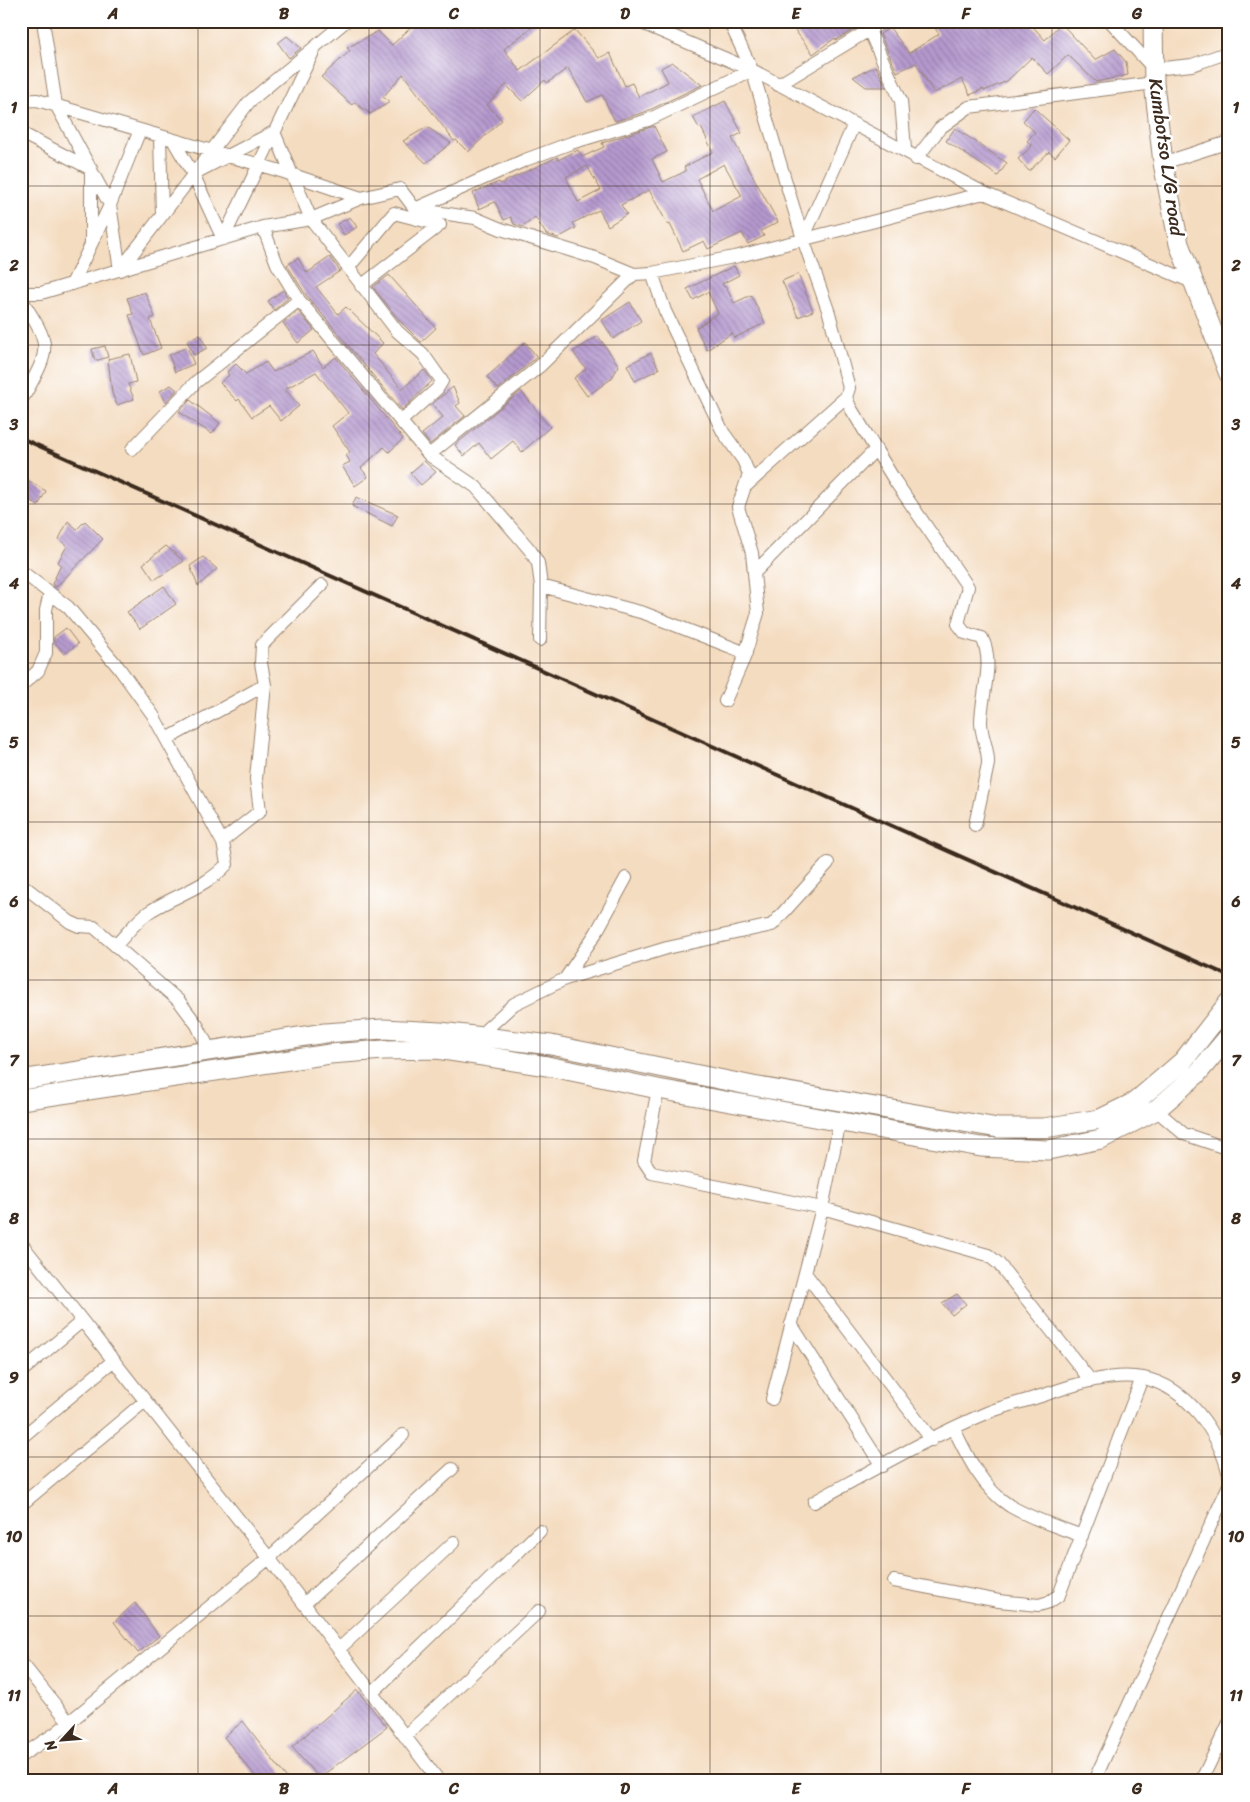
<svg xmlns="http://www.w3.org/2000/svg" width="1250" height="1802" font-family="Sriracha,sans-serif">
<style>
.building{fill:url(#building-back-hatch);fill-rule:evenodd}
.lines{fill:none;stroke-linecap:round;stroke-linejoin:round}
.minor-casing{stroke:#98836f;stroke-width:14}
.secondary-casing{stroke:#98836f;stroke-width:21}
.minor{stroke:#fff;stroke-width:12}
.secondary{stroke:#fff;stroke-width:19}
.rail{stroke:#3b2a1e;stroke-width:4}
.grid{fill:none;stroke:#3b2a1e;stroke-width:1;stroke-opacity:0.55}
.labels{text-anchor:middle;stroke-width:5;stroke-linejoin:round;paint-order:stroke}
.street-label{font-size:19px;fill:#3b2a1e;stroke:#fff}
.neatline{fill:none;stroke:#3b2a1e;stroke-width:2}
.grid-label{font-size:16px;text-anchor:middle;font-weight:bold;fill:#3b2a1e}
</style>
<defs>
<pattern id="building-back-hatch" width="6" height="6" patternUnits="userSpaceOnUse" patternTransform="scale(1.25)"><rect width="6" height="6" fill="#b599cf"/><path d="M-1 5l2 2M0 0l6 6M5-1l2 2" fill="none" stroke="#947da7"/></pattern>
</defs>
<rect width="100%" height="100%" fill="#fff"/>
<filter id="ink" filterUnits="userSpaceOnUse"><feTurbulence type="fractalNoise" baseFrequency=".02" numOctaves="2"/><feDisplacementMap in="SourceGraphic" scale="10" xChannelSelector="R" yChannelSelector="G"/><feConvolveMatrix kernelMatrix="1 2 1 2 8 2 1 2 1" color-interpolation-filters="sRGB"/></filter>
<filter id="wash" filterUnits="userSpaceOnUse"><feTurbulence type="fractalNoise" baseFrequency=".0096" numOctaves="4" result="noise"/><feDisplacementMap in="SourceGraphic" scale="20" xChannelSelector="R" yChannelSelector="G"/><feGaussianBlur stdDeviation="1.12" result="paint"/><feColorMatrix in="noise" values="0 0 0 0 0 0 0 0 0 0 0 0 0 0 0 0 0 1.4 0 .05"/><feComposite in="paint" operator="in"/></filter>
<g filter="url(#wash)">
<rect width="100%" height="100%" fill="#f4dcc0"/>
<g id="blocks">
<!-- building -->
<path class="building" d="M418,21H540L504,49L520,71L575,30L599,58L610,53L625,86L632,83L639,97L668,82L661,68L672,62L702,85L645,112L615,121L602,95L587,102L568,68L547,83L545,80L522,101L506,85L487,105L502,120L468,152L456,140L454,141L403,74L383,97L390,102L370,114L354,102L352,105L321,77L350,51L347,48L378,31L392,45Z
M788,21H857L859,27L836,40L835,38L813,54Z
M930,21H1028L1045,40L1061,23L1095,60L1115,49L1126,62L1128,75L1096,82L1068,55L1048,74L1032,57L1007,81L984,91L983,89L970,95L962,79L934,93L916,63L897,72L880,34L890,28L909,53L939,34Z
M287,36L301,48L289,58L278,43Z
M876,66L886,87H866L853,77Z
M725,101L742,133L732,138L778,222L761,231L764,236L748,244L742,233L708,249L704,241L683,251L670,224L668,225L649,190L621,205L627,214L608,226L599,210L573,223L576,228L558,238L546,234L535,217L523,227L514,224L511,217L504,220L495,202L479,209L473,193L499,182L500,184L557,157L558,160L578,150L582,157L604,147L602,143L654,126L667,152L652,159L663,182L686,171L684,167L713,152L701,127L699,128L693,117ZM724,164L742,196L713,211L697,179ZM587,166L601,190L578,202L566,177Z
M1034,108L1069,140L1055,157L1049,152L1029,171L1018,159L1032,146L1027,141L1035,132L1023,121Z
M427,127L451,143L426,163L403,141Z
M955,128L1007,163L998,176L946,141Z
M350,217L357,227L344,235L337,224Z
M330,257L340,271L316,287L338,314L346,307L383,343L373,354L402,389L424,370L432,381L402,410L306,295L287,265L298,258L307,273Z
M734,266L739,275L722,284L724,287H726L734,303L751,295L765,323L734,338L732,333L707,350L696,328L718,313L708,292L693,300L687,289Z
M798,274L813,311L798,317L782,281Z
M389,275L436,328L421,342L400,321L373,287Z
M283,290L288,298L274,310L268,301Z
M145,292L155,317L150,319L161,348L144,355L129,315L133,314L127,298Z
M630,302L641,321L613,339L602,320Z
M298,311L314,330L298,343L283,323Z
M200,335L207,348L194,355L187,341Z
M598,336L619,366L611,379L587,396L574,378L586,369L573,352Z
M525,342L537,357L498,389L487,377Z
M105,346L108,357L95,361L92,349Z
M187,347L194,364L175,372L169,355Z
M313,351L323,367L336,357L403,439L389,452L384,447L361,468L368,477L355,486L342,466L350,462L346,455L350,452L332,426L348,413L316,372L285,389L299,406L281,421L269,406L252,417L239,399L237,401L220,383L229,375L227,372L236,364L246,374L266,362L273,372Z
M651,353L659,369L635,381L627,365Z
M130,354L136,382L128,384L134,399L117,405L112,393L108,359Z
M171,385L177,390L166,402L160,391Z
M453,387L460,403L456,406L465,416L430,444L422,434L443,417L432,404Z
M521,391L550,427L522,452L513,441L491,459L479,443L464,456L455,445Z
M190,400L220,423L212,434L179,412Z
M424,461L436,472L421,485L410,473Z
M21,476L46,491L38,506L21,493Z
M356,497L398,515L392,526L352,506Z
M68,521L77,529L85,521L103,539L56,587L52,584L61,565L58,562L67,546L59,539Z
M166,546L184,561L154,580L143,564Z
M203,557L217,569L198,586L190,566Z
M164,586L176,604L140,629L127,612Z
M66,628L78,644L64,654L54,641V637Z
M957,1294L966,1304L952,1315L942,1303Z
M135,1603L159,1636L138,1653L114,1622Z
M357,1690L387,1727L319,1778L292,1747Z
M243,1721L289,1781H259L224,1737Z"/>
</g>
</g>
<g filter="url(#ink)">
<use href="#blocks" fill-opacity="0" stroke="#98836f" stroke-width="1"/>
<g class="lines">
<!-- minor casing -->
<g class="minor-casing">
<path id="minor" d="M43,21L56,105L110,205L72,284
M637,21L752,70L984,193L1192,282
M729,21L752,70L803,239L829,313L849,388L846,397L850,407L895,481L968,587L958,624L965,633L982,638C995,663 981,696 981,722C981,737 989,749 988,764L975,825
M865,21L901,101L905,149
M1110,21L1154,69L1192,65L1229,52
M778,85L884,21
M21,101L37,100L284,172L361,198
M21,133L91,169V243
M160,136L162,215
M173,140L193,174
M916,159L940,128L969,107L1154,83
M1163,163L1229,142
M415,209L525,160L571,143L648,120L752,70
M263,227L277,264L299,300L429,455L476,487L530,550L538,563L541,586L540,640
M223,239L193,174L274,132L311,219L397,331L423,354L442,381L437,389L401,421
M223,239L314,50
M803,239L854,124
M348,268L394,213L440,225
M120,270L249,102L346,21
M120,270L110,205L140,130
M652,273L665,311L723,432L743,460L749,474L738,507L752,553L758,613L744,658L725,701
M361,286L440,225
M21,293H41L263,227L311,219L361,198L400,189L415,209L475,218L501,229L595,258L634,274L652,273L739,256L984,193
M21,299C51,346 52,347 24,396
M132,449L196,382L299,300
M429,455L541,365L634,274
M747,485L846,397
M21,571L68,607L119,668L153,715L223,843
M754,573L876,449
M541,586L644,613L746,653
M24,683L38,671L46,653V610L50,593
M167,739L265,685
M21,884L70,922L79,926L94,927L179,1001L197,1025L210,1051
M116,945C127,934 138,918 152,910C176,895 208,886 227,864L223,843L226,838L260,811L256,779L265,685L261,663L262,645L322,585
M565,979L667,948L772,925L828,863
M479,1036L514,1004L565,979L596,933L626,878
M658,1089L644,1161L652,1173L822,1208L988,1255L999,1264L1091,1381
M1156,1110L1184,1134L1229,1149
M21,1243L269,1558L439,1781
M805,1273L932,1440
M791,1324L882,1466
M21,1372L82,1321
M772,1399L822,1208L840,1121
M954,1429C967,1456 983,1489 1010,1506C1032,1519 1058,1527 1082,1536
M21,1438L114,1360
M814,1502C871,1471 929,1437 989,1412C1007,1405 1026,1401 1044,1395C1073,1385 1111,1372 1143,1378C1188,1387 1219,1433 1229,1475
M21,1505L145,1401
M894,1581L999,1601L1039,1605L1049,1602L1059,1595L1142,1378
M304,1604L452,1469
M339,1649L454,1542
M21,1662L69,1722
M372,1693L540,1531
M405,1736L539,1611
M21,1756L56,1733L269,1558L403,1435
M1094,1781L1229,1485
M1201,1781L1229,1723"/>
</g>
<!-- secondary casing -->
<g class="secondary-casing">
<path id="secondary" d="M1153,21L1154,83L1163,163L1179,244L1229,374
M21,1080L325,1033L383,1029L440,1032L551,1045L753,1086L998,1128H1044L1100,1119L1135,1102L1183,1061L1229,1002
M21,1100L330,1054L384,1050L437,1049L547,1066L658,1089L981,1147L1048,1150L1101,1139L1156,1110L1197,1074L1229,1036"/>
</g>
<!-- minor -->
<use href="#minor" class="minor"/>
<!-- secondary -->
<use href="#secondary" class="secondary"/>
<!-- rail -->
<path class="rail" d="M21,438L1229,976"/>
</g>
</g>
<!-- grid -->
<path class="grid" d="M198,21V1781M369,21V1781M540,21V1781M710,21V1781M881,21V1781M1052,21V1781M21,186H1229M21,345H1229M21,504H1229M21,663H1229M21,822H1229M21,980H1229M21,1139H1229M21,1298H1229M21,1457H1229M21,1616H1229"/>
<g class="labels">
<!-- street labels -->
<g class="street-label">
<text transform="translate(1167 157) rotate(82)" y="7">Kumbotso L/G road</text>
</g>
</g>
<!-- margin -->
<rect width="1250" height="1802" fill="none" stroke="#fff" stroke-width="55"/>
<!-- north arrow -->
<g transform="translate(62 1740) rotate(244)" stroke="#ffffff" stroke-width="4" paint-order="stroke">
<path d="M0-4L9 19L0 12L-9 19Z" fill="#3b2a1e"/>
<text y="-8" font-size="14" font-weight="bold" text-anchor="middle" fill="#3b2a1e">N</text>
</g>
<rect x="28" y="28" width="1194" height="1746" class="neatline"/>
<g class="grid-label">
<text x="113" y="19">A</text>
<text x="284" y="19">B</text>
<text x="454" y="19">C</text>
<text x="625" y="19">D</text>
<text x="796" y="19">E</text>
<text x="966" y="19">F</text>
<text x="1137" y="19">G</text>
<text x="14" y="113">1</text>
<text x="1236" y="113">1</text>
<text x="14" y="271">2</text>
<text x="1236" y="271">2</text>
<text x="14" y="430">3</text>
<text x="1236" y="430">3</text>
<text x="14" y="589">4</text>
<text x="1236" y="589">4</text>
<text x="14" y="748">5</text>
<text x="1236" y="748">5</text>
<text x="14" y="907">6</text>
<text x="1236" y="907">6</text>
<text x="14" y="1066">7</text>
<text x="1236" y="1066">7</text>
<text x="14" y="1224">8</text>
<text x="1236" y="1224">8</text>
<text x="14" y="1383">9</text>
<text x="1236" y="1383">9</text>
<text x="14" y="1542">10</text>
<text x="1236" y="1542">10</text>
<text x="14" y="1701">11</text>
<text x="1236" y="1701">11</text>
<text x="113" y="1794">A</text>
<text x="284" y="1794">B</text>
<text x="454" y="1794">C</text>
<text x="625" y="1794">D</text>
<text x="796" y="1794">E</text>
<text x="966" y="1794">F</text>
<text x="1137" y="1794">G</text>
</g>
</svg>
